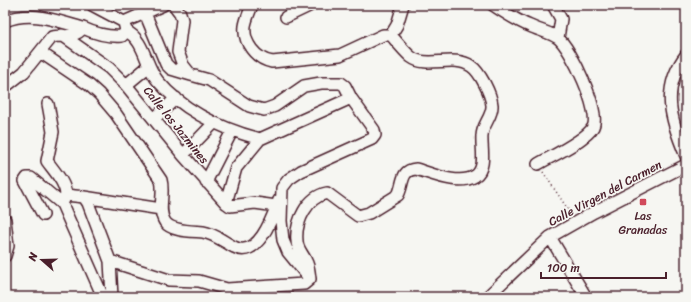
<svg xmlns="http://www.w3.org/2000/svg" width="691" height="302" font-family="Sriracha,sans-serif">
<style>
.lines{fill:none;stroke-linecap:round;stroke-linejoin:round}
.minor-casing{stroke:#4a1f2b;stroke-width:14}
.path{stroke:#4a1f2b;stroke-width:1.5;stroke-dasharray:1 3;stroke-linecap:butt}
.minor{stroke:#f6f6f2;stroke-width:11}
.poi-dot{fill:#d1495b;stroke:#f6f6f2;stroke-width:1.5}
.labels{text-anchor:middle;stroke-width:3.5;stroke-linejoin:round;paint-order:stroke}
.street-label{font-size:12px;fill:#4a1f2b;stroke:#f6f6f2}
.poi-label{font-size:12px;fill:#4a1f2b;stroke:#f6f6f2}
</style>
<rect width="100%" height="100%" fill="#f6f6f2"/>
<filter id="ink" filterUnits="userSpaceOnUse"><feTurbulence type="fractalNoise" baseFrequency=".025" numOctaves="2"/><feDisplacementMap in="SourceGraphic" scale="8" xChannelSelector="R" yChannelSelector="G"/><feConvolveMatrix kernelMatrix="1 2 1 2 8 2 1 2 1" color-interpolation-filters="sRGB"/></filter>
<g filter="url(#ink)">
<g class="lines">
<!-- minor casing -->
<g class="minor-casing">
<path id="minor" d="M174,5L180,13L182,20L178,52L183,65L191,75L209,80L249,106L264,110L275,106L304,86L321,83H341L345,86L351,98L374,130L375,135L372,139L301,171L289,179L282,188L281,221L283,240L288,252L310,279
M493,5C504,12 517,21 530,26C538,30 551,33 558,38C571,48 601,112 593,127C586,140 552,156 538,164
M553,5L561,19L558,38
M145,13L166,64L171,69L191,75
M286,17L311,5
M5,21C32,10 56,21 83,28
M124,22L163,5
M126,31C145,40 145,66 158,81C184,112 223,129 260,139L351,98
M62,35L109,68L126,85L183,155L226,203L230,206L255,203L276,206
M391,35L397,25L403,5
M40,52L89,85L99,94L116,114L161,180C165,194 157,210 165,222C172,232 193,231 203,232C215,234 224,242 234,247C258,260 273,216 279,200
M686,55C660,89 671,121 686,156
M126,85L149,66
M5,87L24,72L52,37C64,35 75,38 83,28C96,34 108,37 122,36L126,31L124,22L92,5
M48,104L53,132L47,161C54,171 65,182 66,195L84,197L88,203L110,261L112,297
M154,119L176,98
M183,155L214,123
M206,182L232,131
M66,195L62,204L103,297
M84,197L161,209
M226,203L236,168L260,139
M43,215L25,181L27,178H31L62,204
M5,220L8,246L5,256
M550,237L586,297
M110,261L169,280L199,281L227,289L304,284L310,279C309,272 309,266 306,261C303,254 297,249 297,241C295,222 307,197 327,193L358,216L369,213L398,195C404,184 400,170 416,169C433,174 459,186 475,176C487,168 481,148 482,136C482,125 493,116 492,105C491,94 480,72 471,66C454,54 427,69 411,57C404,51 397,42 391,35H383L340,55L272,62C256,59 243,43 245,26C246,19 250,11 252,5
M487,297L550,237L594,212L686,165"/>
</g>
<!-- path -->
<path class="path" d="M543,172L571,214"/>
<!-- minor -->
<use href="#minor" class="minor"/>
</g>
</g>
<!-- markers -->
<rect class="poi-dot" x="639" y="198" width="8" height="8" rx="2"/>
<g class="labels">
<!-- street labels -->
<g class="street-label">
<text transform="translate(176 125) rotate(51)" y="4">Calle los Jazmines</text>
<text transform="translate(605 193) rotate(-28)" y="4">Calle Virgen del Carmen</text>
</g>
<!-- poi labels -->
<g class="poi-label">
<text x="643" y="220">Las<tspan x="643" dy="14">Granadas</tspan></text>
</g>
</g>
<!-- margin -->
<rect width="691" height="302" fill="none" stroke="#f6f6f2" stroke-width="20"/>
<rect x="10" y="10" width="671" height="282" fill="none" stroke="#4a1f2b" stroke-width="1.5" filter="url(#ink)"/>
<!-- north arrow -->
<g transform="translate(42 260) rotate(290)" stroke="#f6f6f2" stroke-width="3" paint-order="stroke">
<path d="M0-3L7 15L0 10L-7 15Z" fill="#4a1f2b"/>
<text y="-6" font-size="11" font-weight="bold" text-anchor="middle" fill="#4a1f2b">N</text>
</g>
<!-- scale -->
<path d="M541 272v6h125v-6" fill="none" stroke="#4a1f2b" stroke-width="2"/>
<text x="547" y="272" font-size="12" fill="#4a1f2b" stroke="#f6f6f2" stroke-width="3" paint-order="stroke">100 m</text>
</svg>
